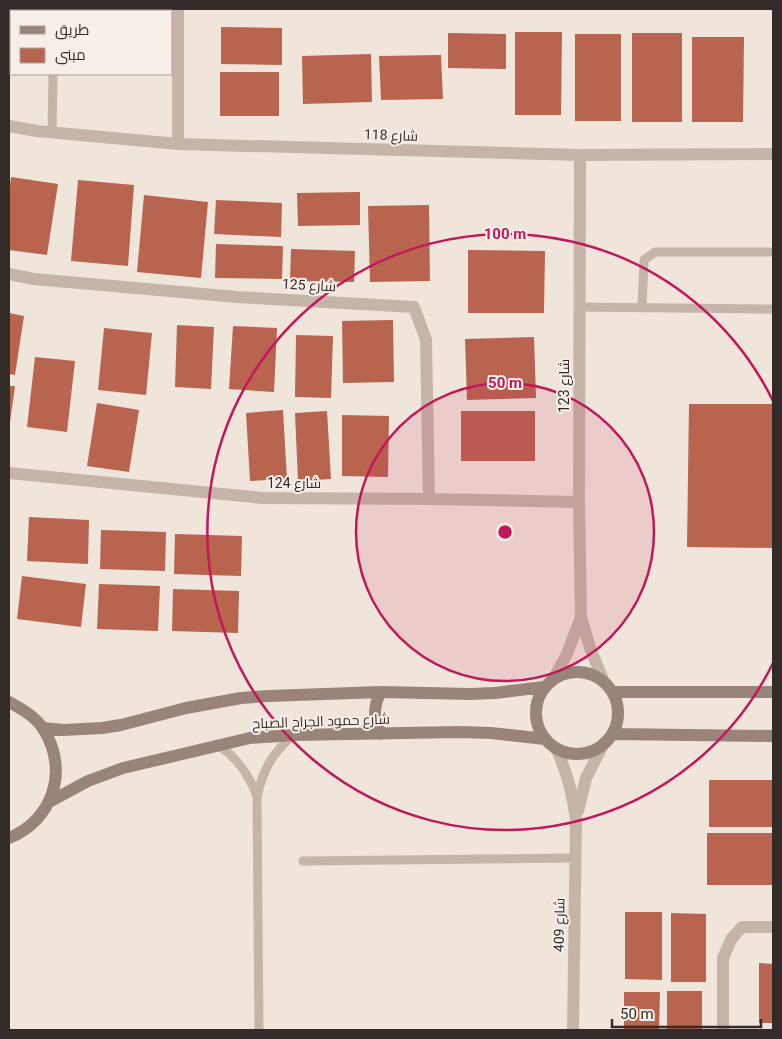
<svg xmlns="http://www.w3.org/2000/svg" width="782" height="1039" font-family="Roboto,Cairo,sans-serif">
<style>
.building{fill:#b9644f}
.lines{fill:none;stroke-linecap:round;stroke-linejoin:round}
.lane{stroke:#c5b4a8;stroke-width:9}
.street{stroke:#c5b4a8;stroke-width:12}
.secondary{stroke:#99847a;stroke-width:12}
.ring{fill:none;stroke:#c2185b;stroke-width:2.5}
.labels{text-anchor:middle;stroke-width:4;stroke-linejoin:round;paint-order:stroke}
.street-label{font-size:14px;fill:#332b28;stroke:#f7efe7}
.centre{fill:#c2185b;stroke:#f7efe7;stroke-width:2.5}
.ring-label{font-size:15px;text-anchor:middle;font-weight:bold;fill:#c2185b;stroke:#f7efe7;stroke-width:4;stroke-linejoin:round;paint-order:stroke}
</style>
<rect width="100%" height="100%" fill="#efe5db"/>
<!-- building -->
<path class="building" d="M221,27L282,28V65L221,64Z
M515,32H562L561,115H515Z
M448,33L506,34V69L448,68Z
M632,33H682V122H632Z
M575,34H621V121H575Z
M692,37H744L743,122H692Z
M371,54L372,102L303,104L302,56Z
M441,55L443,99L381,100L379,56Z
M220,72H279V116H220Z
M11,177L58,184L47,255L9,250V192Z
M78,180L134,185L128,266L71,261Z
M360,192V225L298,226L297,193Z
M144,195L208,202L201,278L137,272Z
M216,200L282,203L281,237L214,234Z
M429,205L430,281L370,282L368,206Z
M216,244L283,246L282,279L215,278Z
M291,249L355,251L354,282L290,281Z
M468,250L545,251L544,313H468Z
M9,313L24,316L15,375L9,374Z
M393,320L394,382L343,383L342,321Z
M177,325L214,327L211,389L175,387Z
M233,326L277,328L274,392L229,389Z
M104,328L152,333L146,395L98,390Z
M296,335L333,336L331,398L295,397Z
M534,337L536,398L467,400L465,339Z
M35,357L75,361L67,432L27,427Z
M9,386H15L10,422H9Z
M97,403L139,410L129,472L87,466Z
M689,404H773V548L687,547Z
M283,410L287,479L250,481L246,413Z
M327,411L331,479L298,481L295,413Z
M461,411H535V461H461Z
M342,415L389,416L388,477L342,476Z
M29,517L89,520L88,564L27,561Z
M101,530L166,532L165,571L100,569Z
M175,534L242,536L241,576L174,574Z
M22,576L86,584L81,627L17,619Z
M99,584L160,586L158,631L97,629Z
M173,589L239,591L238,633L172,631Z
M709,780H773V827H709Z
M707,833H773V885H707Z
M625,912H662V980L625,979Z
M671,913L706,914V982H671Z
M759,963L773,964V1023H759Z
M667,991H702V1030H667Z
M624,992H660L659,1030H624Z"/>
<g class="lines">
<!-- lane -->
<path class="lane" d="M53,11V9
M112,11V9
M52,133L53,74
M579,307L773,309
M642,308L644,260L655,252H773
M217,744C237,758 248,773 257,796
M303,861L575,858
M259,1030L257,797C263,769 272,754 293,735"/>
<!-- street -->
<path class="street" d="M9,126L37,131L178,144L580,155L773,154
M178,144V9
M580,155L579,502L581,617L590,648L604,682
M9,274L34,279L237,297L414,307L426,340L429,499
M9,473L263,498L429,499L579,502
M554,678L567,654L581,617
M556,748C567,772 573,795 576,820L573,1030
M578,811L586,778L604,743
M723,1030V958L732,938L742,927H773"/>
<!-- secondary -->
<path class="secondary" d="M536 713a41 41 0 1 1 82 0a41 41 0 1 1-82 0Z
M612,692H773
M9,702C22,709 36,717 44,730C69,771 53,820 9,838
M43,728L63,730L102,728L121,725L186,708L241,698L268,696L381,692L470,694L495,693L544,687
M381,734C373,719 373,706 381,692
M612,734L773,736
M49,802L88,781L123,768L250,738L293,735L459,732L491,733L545,739"/>
</g>
<!-- distance rings -->
<circle cx="505" cy="532" r="149" fill="#c2185b" fill-opacity=".12"/>
<g class="ring">
<circle cx="505" cy="532" r="149"/>
<path d="M773 663A298 298 0 1 1 773 401"/>
</g>
<g class="labels">
<!-- street labels -->
<g class="street-label">
<text transform="translate(391 135) rotate(2)" y="5">شارع 118</text>
<text transform="translate(309 285) rotate(3)" y="5">شارع 125</text>
<text transform="translate(564 386) rotate(-90)" y="5">شارع 123</text>
<text x="294" y="488">شارع 124</text>
<text transform="translate(321 721) rotate(-2)" y="5">شارع حمود الجراح الصباح</text>
<text transform="translate(559 925) rotate(-89)" y="5">شارع 409</text>
</g>
</g>
<circle cx="505" cy="532" r="8" class="centre"/>
<g class="ring-label">
<text x="505" y="239">100 m</text>
<text x="505" y="388">50 m</text>
</g>
<!-- border -->
<rect width="782" height="1039" fill="none" stroke="#332b28" stroke-width="20"/>
<!-- legend -->
<rect x="10" y="10" width="162" height="65" fill="#f7efe7" stroke="#a9a19b"/>
<rect x="20" y="26" width="25" height="8" fill="#99847a" stroke="#a9a19b"/>
<text x="55" y="35" font-size="15" fill="#332b28">طريق</text>
<rect x="20" y="48" width="25" height="15" fill="#b9644f" stroke="#a9a19b"/>
<text x="55" y="60" font-size="15" fill="#332b28">مبنى</text>
<!-- scale -->
<path d="M612 1019v8h149v-8" fill="none" stroke="#332b28" stroke-width="2.5"/>
<text x="620" y="1019" font-size="15" fill="#332b28" stroke="#f7efe7" stroke-width="4" paint-order="stroke">50 m</text>
</svg>
